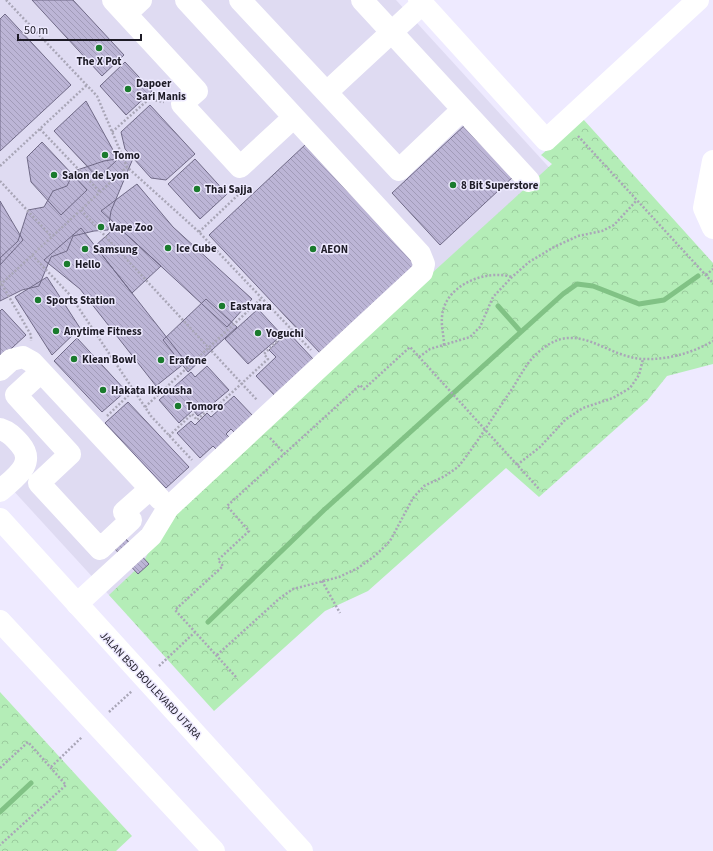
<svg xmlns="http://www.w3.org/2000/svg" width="713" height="851" font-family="'Source Sans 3',sans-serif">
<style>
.built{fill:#dfdbf2}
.park{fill:url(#park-crowns)}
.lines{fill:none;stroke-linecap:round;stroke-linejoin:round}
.stream{stroke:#81c285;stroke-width:5}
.building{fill:url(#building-back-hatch);stroke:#706a87}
.path{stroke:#a9a6b7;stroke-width:2.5;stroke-dasharray:2 2;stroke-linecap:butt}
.minor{stroke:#fff;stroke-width:22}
.major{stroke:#fff;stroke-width:22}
.poi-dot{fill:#1a7b2d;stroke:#eeeaff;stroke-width:1.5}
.labels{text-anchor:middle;stroke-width:3;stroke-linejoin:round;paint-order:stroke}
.poi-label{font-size:11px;font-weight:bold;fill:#1d1b26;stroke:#eeeaff;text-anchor:start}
.street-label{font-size:11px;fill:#1d1b26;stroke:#eeeaff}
</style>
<defs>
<pattern id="park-crowns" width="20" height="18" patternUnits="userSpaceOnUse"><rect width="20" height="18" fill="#b4edb7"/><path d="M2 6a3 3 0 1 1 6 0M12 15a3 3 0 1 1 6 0" fill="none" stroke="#9acb9d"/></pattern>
<pattern id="building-back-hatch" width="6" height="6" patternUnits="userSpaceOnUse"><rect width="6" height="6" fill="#bcb5d6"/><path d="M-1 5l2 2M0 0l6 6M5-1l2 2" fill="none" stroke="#a19bb8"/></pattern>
</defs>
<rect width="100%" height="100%" fill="#eeeaff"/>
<!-- built -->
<path class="built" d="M0,0H396L566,186L119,606L0,476Z"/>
<!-- park -->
<path class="park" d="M583,119L713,263V364L667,376L647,401L539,497L506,468L368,591L325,611L214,711L109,595L143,563L169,512L552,164L541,155Z
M0,692L132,836L116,851H0Z"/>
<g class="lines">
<!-- stream -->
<path class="stream" d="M498,306L521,332
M208,622L324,510L563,294L577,284L593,286L639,304L664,300L698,276
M0,812L31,783"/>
</g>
<!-- building -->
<path class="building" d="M32,0H73L124,55L102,76Z
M5,14L71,85L0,151V19Z
M125,62L152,91L126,115L100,86Z
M86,101L118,159L98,178L54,131Z
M150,105L195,154L166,180L151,178L125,149L121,132Z
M466,124L514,176L440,245L392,193Z
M42,142L87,190L61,215L31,182L27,157Z
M306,144L418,264L321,354L209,235Z
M134,156L111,211L108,230L94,231L73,236L67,251L51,257L39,286L22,290L0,301V258L18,241L28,210L44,207L53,191L67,186L74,171L104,161Z
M195,159L227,194L200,219L168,184Z
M137,184L173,227L252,299L227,327L101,211Z
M0,201L23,240L0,265Z
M117,226L161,266L132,293L95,246Z
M81,228L186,362L156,386L80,289L44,260Z
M47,277L80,328L52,355L15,297Z
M206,299L237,327L188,372L163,340Z
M2,309L26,335L0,359V311Z
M258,309L282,335L248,364L225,339Z
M288,332L314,360L278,399L256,376L276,357L269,350Z
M77,338L126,391L102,412L54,361Z
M207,366L229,390L198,416L193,410L179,423L159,400L191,372L195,377Z
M234,396L254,417L236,434L231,429L226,434L231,439L218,451L213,446L200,458L177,433L191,421L195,425L207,413L211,417Z
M128,402L189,467L166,488L105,423Z
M125,538L149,564L138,574L114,548Z"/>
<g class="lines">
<!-- path -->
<path class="path" d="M6,0L97,96L127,167L199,232L311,350
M40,129L100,192
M112,132L149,99L164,102
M578,136L713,283
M0,166L87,85
M0,181L52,237
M81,210L257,400
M199,232L238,195L239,185
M32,255L70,295L151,416L192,460
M706,275L713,269
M0,281L31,335V341
M0,285L127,167
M444,345C444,336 441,326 442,317C444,285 486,269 512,277
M419,357L430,349L470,337L480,327L493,297L512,277L529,262L554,247L578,236L602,231L614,225L637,200
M145,407L262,298
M107,416L134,390
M169,436L192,414L197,420L210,408L212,411L268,359L264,354L290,328
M270,438L285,454
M517,465L540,447L566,419L583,408L613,398L630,388L639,375L643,359
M322,581L340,613
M217,655L280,598L293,589L339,577L358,568L376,555L390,541L413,498L424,486L445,476L458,467C478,442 494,415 512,389C521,375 527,361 541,350C578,319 605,357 643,359C668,360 692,353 713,341
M159,666L195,632
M236,677L175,610L223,566L218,560L249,531L227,506L360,385L364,389L410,347L540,490
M109,712L132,691
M51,767L82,737
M0,768L28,742L66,785L0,845"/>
<!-- minor -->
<path class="minor" d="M113,0L197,91L182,104L240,167L293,118
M240,0L399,170L462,110
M362,0L529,181
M419,0L546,140L698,0
M126,14L141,0
M327,92L422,4
M713,161L704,208L713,228
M0,370L11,360L23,357L32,362L160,499
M41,372L16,395L70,454L39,483L100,549L131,520L124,512L150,489
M0,429C9,432 13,436 20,444C37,464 14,478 0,491
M77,604L151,536L168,508L422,272L424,264L420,254L186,0"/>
<!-- major -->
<path class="major" d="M0,519L302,851
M0,621L214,851"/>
</g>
<!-- markers -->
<g class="poi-dot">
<circle cx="99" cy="48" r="4"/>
<circle cx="128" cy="89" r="4"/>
<circle cx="105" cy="155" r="4"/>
<circle cx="54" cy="175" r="4"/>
<circle cx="453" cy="185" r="4"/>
<circle cx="197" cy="189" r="4"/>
<circle cx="101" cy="227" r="4"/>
<circle cx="168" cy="248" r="4"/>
<circle cx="85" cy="249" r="4"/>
<circle cx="313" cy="249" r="4"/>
<circle cx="67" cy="264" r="4"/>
<circle cx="38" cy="300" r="4"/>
<circle cx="222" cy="306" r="4"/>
<circle cx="56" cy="331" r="4"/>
<circle cx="258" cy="333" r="4"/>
<circle cx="74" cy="359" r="4"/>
<circle cx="161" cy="360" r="4"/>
<circle cx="103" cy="390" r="4"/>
<circle cx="178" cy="406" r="4"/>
</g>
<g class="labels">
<!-- poi labels -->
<g class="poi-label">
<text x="99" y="65" text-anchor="middle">The X Pot</text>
<text x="136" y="87">Dapoer<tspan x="136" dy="13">Sari Manis</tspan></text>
<text x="113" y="159">Tomo</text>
<text x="62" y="179">Salon de Lyon</text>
<text x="461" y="189">8 Bit Superstore</text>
<text x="205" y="193">Thai Sajja</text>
<text x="109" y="231">Vape Zoo</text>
<text x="176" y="252">Ice Cube</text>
<text x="93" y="253">Samsung</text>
<text x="321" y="253">AEON</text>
<text x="75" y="268">Hello</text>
<text x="46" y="304">Sports Station</text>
<text x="230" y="310">Eastvara</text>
<text x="64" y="335">Anytime Fitness</text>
<text x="266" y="337">Yoguchi</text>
<text x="82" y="363">Klean Bowl</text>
<text x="169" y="364">Erafone</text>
<text x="111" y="394">Hakata Ikkousha</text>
<text x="186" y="410">Tomoro</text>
</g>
<!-- street labels -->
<g class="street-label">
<text transform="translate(151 685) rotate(47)" y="4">JALAN BSD BOULEVARD UTARA</text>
</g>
</g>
<!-- scale -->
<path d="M18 34v6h123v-6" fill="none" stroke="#1d1b26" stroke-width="2"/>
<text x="24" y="34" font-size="12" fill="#1d1b26" stroke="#eeeaff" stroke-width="3" paint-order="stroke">50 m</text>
</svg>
